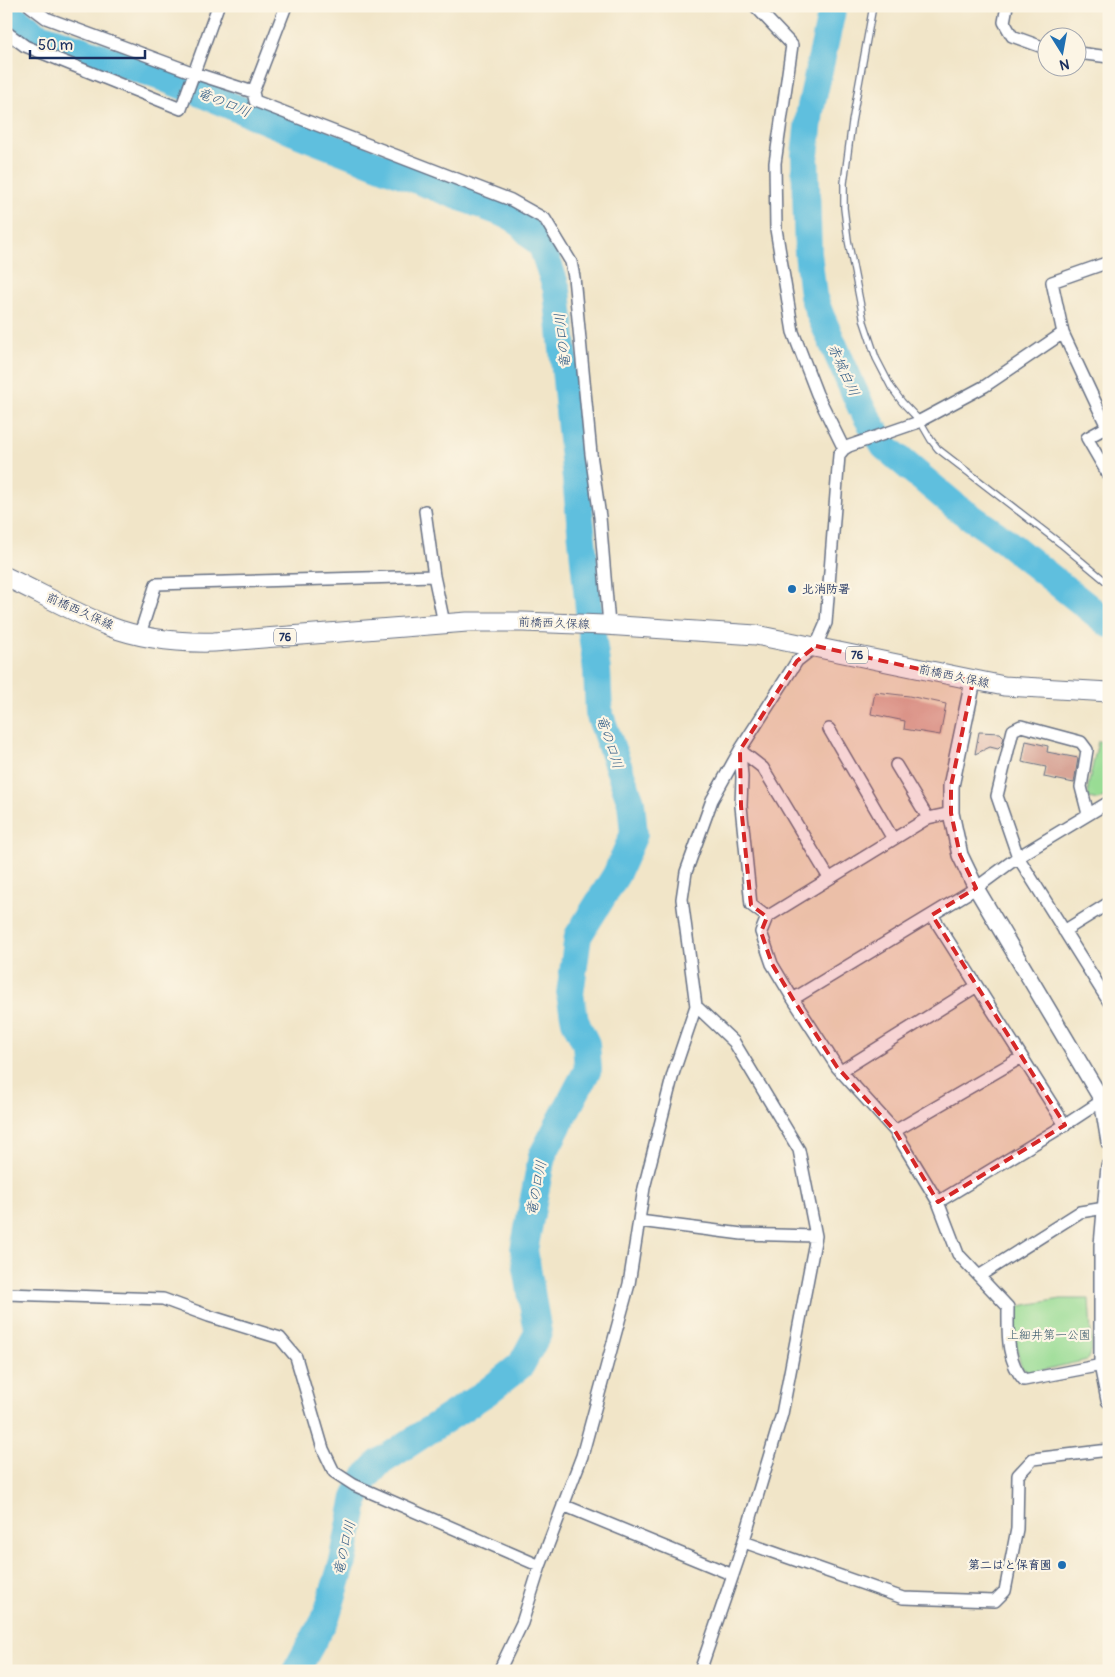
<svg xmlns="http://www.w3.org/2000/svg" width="1115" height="1677" font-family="Pangolin,'Klee One',sans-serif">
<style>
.green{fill:#99dc94;stroke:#5a8679}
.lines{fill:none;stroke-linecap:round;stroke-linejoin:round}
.river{stroke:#5fbfde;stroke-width:28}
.building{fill:#d8a597}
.service-casing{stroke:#666f83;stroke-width:8}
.minor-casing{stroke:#666f83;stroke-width:14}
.tertiary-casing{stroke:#666f83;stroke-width:18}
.primary-casing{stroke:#666f83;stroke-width:21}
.service{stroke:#fff;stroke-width:5.5}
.minor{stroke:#fff;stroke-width:11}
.tertiary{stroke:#fff;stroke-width:15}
.primary{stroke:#fff;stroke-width:19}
.marked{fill:#d62828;fill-opacity:0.2;stroke:#d62828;stroke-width:4;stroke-dasharray:10 6;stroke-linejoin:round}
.poi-dot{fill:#1f6fb2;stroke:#fcf5e5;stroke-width:2}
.labels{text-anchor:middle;stroke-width:4.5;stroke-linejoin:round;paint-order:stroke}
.shield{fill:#fcf5e5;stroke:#5e6a86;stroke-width:1}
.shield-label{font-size:11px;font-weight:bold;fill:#1b2f5e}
.poi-label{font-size:12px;font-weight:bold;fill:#1b2f5e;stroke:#fcf5e5;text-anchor:start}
.street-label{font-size:12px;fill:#1b2f5e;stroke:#fcf5e5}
.park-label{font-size:12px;fill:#3a5a6c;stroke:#fcf5e5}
.water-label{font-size:14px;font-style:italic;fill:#2f5a84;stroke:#fcf5e5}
</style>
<rect width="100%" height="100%" fill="#fcf5e5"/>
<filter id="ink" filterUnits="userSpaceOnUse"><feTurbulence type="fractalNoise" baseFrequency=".02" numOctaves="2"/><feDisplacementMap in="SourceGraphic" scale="10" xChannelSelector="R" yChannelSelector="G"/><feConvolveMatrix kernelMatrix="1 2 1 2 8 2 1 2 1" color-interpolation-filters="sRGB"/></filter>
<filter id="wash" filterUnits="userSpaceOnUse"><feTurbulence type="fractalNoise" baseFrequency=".0096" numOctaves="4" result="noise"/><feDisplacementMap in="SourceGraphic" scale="20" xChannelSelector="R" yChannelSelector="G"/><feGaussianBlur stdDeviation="1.12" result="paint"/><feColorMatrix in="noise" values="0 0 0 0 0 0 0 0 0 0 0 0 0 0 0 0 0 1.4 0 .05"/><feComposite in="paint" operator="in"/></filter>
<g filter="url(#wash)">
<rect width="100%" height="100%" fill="#f1e5c8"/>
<!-- green -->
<path class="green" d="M1098,741L1109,743V794L1098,800L1089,798L1088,787Z
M1061,1299H1089L1092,1350L1087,1360L1030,1373L1021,1367L1015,1341L1014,1307Z"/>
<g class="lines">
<!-- river -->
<path class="river" d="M833,6L810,111L805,155L808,253L813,296L821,317L861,407L884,446L955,506L1004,540L1109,624
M6,11L37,35L164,78L304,136L515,218L542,246L557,290L590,619L597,671L599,713L631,802L634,834L616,875L578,936L570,994L575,1021L586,1044L588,1069L542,1156L524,1250L538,1333L521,1365L487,1392L379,1463L365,1478L356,1497L343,1562L326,1617L296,1671"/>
</g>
<g id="blocks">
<!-- building -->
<path class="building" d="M875,692L909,696L946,704L940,735L904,729L905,721L871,714Z
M979,732L1000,733L1004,737L1002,745L998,749L990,747L975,754Z
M1026,741L1048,746L1047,752L1078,758L1074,783L1044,777L1046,767L1022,762Z"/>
</g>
</g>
<g filter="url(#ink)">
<use href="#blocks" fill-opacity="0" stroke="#666f83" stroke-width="1"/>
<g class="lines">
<!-- service casing -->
<g class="service-casing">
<path id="service" d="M873,6L852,122L844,183V208L848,240L864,322L876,358L891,387L902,402L920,421L931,440L938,449L1061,544L1109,584"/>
</g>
<!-- minor casing -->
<g class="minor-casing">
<path id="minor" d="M30,6L46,18L194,73L253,92L255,101L511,200L545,219L571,262L574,277L591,454L600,517L609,625
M755,6L792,45L775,163L776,229L793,332L817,394L844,449
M1007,6L1004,22L1012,36L1048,49
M6,32L25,46L181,109L218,6
M1078,53L1109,57
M253,92L286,6
M1109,262L1052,282L1063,333L1107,427L1109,426
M1107,427L1087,438L1109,476
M425,511L434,576L444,623
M140,634L156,584L434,576
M829,729L893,839
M740,750L742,777L741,806L751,905L767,917
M740,750L763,768L829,878
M896,765L928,818
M951,813L928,818L767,917L761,932L772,964L793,999L837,1067L895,1131L938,1202L958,1254L1008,1307C1008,1332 1006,1361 1024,1380L1102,1365
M1088,814L1081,787L1087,750L1081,742L1021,726L1013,730L997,796L1018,857L1109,1002
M932,915L1065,1125
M1064,931L1109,903
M793,999L976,888L1018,857L1109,802
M696,1006L734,1042L799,1150L816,1236L782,1414L738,1560L700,1671
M841,1071L977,986
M895,1131L1022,1057
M938,1202L1065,1125L1109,1096
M639,1221L742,1234L816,1236
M979,1276L1080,1212L1105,1208
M6,1294L163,1299L209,1316L280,1338L296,1357L323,1449L334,1472L354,1485L540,1566
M563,1505L733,1575
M744,1542L903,1598L995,1601L1005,1591L1017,1529L1018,1475L1033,1459L1109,1450
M499,1671L522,1623L540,1566L582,1456L629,1284L644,1188L673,1074L696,1006L682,899L686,872L712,800L740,750L797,661L816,646L826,623L839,455L844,449L849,446L916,423L985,386L1063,333"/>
</g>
<!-- tertiary casing -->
<g class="tertiary-casing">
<path id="tertiary" d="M973,681L951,786V813L960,855L976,888L1102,1100L1109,1142
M1109,1166L1102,1245V1365L1109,1400"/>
</g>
<!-- primary casing -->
<g class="primary-casing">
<path id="primary" d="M6,577C40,593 73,612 108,626C142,639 179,643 214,642L467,622H523L605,625L756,635L1004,686L1109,692"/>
</g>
<!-- service -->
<use href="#service" class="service"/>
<!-- minor -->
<use href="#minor" class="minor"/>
<!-- tertiary -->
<use href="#tertiary" class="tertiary"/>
<!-- primary -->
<use href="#primary" class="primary"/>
</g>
</g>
<!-- marked area -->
<path class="marked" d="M816,646L973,681L951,786V813L960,855L976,888L932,915L1065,1125L938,1202L895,1131L837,1067L793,999L772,964L761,932L767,917L751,905L741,806L740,750L797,661Z"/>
<!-- markers -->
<g class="poi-dot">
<circle cx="792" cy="589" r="5"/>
<circle cx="1062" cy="1565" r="5"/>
</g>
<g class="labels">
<!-- shield labels -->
<g class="shield">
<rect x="274" y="628.5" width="22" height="17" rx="4"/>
<rect x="846" y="646.5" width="22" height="17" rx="4"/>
</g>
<g class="shield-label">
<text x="285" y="641">76</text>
<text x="857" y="659">76</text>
</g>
<!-- poi labels -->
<g class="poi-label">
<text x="802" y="593">北消防署</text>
<text x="1052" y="1569" text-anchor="end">第二はと保育園</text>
</g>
<!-- street labels -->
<g class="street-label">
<text transform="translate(80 611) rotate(24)" y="4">前橋西久保線</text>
<text transform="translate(554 623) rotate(2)" y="4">前橋西久保線</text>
<text transform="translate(954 676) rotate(12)" y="4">前橋西久保線</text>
</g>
<!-- park labels -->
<g class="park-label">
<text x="1049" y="1339">上細井第一公園</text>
</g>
<!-- water labels -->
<g class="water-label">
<text transform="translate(224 102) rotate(22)" y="5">竜の口川</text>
<text transform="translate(562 341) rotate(-96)" y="5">竜の口川</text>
<text transform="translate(844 370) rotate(66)" y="5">赤城白川</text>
<text transform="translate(610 742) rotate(71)" y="5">竜の口川</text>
<text transform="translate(536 1188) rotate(-79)" y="5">竜の口川</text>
<text transform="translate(344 1548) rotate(-77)" y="5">竜の口川</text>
</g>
</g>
<!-- margin -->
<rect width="1115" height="1677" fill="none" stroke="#fcf5e5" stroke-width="25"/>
<!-- north arrow -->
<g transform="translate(1062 52) rotate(169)"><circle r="24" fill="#fcf5e5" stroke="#a2a6af"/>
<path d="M0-4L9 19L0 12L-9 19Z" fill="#1f6fb2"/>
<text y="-8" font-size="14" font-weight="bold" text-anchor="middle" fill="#1b2f5e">N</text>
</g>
<!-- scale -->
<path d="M30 50v8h115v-8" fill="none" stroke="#1b2f5e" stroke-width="2.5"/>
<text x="38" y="50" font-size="15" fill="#1b2f5e" stroke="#fcf5e5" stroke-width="4" paint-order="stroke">50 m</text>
</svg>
